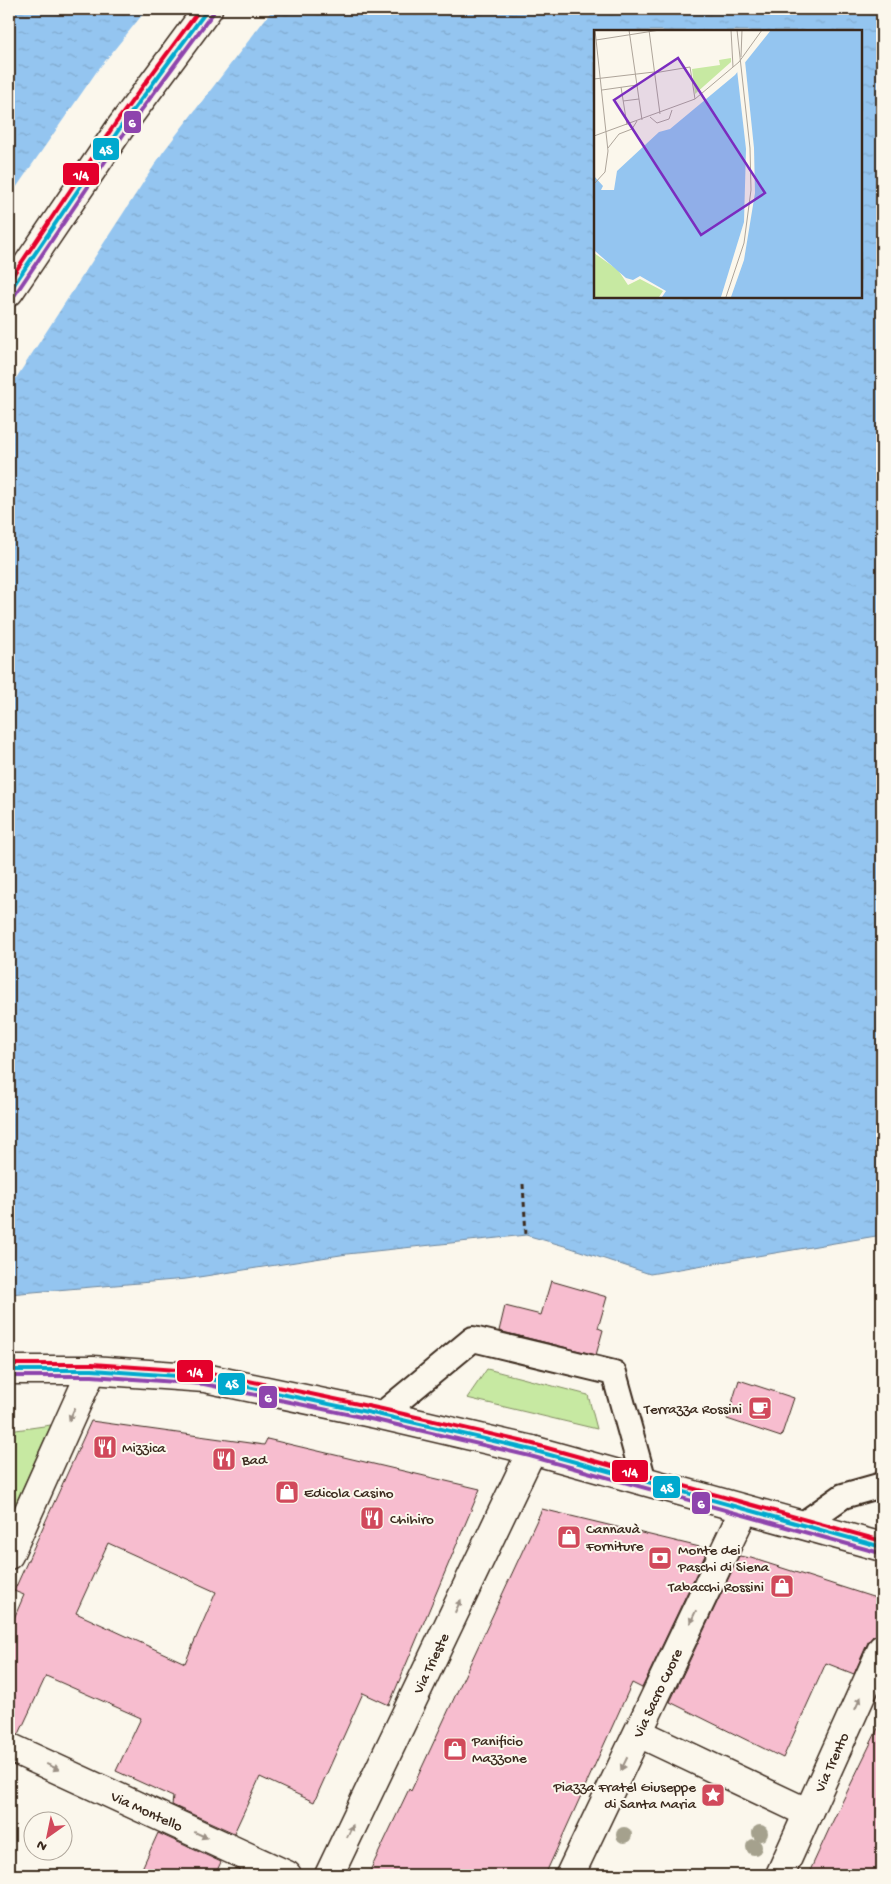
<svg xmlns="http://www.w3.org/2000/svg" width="891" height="1884" font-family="'Gochi Hand',sans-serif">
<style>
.garden{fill:#c7e9a2;stroke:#818a60}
.water{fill:url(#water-ripples);stroke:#70879c;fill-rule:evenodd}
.pier{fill:#fbf7ec}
.building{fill:#f7bdcf;stroke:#3b2a1e;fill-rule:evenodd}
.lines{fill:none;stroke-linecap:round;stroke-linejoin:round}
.service-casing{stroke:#3b2a1e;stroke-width:28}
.minor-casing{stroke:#3b2a1e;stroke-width:31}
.tertiary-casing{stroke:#3b2a1e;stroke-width:31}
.secondary-casing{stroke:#3b2a1e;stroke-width:31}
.path{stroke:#3b2a1e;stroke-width:3;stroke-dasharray:5 4;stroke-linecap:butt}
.service{stroke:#fbf7ec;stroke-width:24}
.minor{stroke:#fbf7ec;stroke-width:28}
.tertiary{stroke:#fbf7ec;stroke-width:28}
.secondary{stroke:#fbf7ec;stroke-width:28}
.bus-1-casing{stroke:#fbf7ec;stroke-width:8}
.bus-2-casing{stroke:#fbf7ec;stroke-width:8}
.bus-3-casing{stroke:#fbf7ec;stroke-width:8}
.bus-1{stroke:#00a9ce;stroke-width:4}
.bus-2{stroke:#8e44ad;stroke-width:4}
.bus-3{stroke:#e4002b;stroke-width:4}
.tree{fill:#a5a18d}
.oneway{fill:#9b9085}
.labels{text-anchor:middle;stroke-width:4;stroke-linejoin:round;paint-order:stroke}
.poi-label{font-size:15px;fill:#3b2a1e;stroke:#fbf7ec;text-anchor:start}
.street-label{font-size:15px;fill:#3b2a1e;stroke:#fbf7ec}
.inset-road{fill:none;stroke:#aea59a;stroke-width:1}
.view{fill:#7b2cbf;fill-opacity:0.15;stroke:#7b2cbf;stroke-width:2.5}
.inset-edge{fill:none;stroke:#3b2a1e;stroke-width:2.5}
.line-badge{stroke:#fbf7ec;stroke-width:2}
.badge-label{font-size:14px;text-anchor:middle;font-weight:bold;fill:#fff}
</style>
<defs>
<pattern id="water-ripples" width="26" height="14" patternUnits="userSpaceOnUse" patternTransform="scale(1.25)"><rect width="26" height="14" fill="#94c5f0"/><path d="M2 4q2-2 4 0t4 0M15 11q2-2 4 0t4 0" fill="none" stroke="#80a9cd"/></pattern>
</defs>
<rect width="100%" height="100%" fill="#fbf7ec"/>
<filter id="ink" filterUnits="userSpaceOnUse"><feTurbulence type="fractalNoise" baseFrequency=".02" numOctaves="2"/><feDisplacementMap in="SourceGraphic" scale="10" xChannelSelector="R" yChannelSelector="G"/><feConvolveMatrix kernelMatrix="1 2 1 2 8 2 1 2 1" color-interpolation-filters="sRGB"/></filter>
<g filter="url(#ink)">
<!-- garden -->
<path class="garden" d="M487,1369L588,1395L597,1429L467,1398Z
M51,1425L9,1519V1431Z"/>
<!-- water -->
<path class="water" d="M9,9H882V1235L650,1274L568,1247L526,1235L347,1254L186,1279L9,1294ZM595,31H860V296H595Z"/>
<!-- pier -->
<path class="pier" d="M147,9H273L163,152L9,389V198L97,71Z"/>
<!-- building -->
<path class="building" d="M551,1281L607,1297L598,1328L603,1330L596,1355L499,1331L505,1306L541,1315Z
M739,1380L794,1398L781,1437L727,1419Z
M91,1421L264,1445L267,1439L480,1489L389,1705L363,1693L314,1802L260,1777L234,1833L172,1805L173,1797L116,1771L141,1718L46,1676L19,1734L9,1732V1630L24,1595L14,1591ZM108,1543L216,1592L185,1663L76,1613Z
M542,1509L708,1549L642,1688L632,1683L545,1875H368L409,1789L411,1791Z
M739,1556L751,1558L882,1600V1634L873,1636L868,1642L854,1674L826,1663L783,1758L670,1702Z
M882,1720V1875H808L830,1827Z
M158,1833L221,1862L215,1875H139Z"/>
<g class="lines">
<!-- service casing -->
<g class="service-casing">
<path id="service" d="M381,1415L473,1339L614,1373L644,1481
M802,1525L843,1496L882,1485"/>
</g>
<!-- minor casing -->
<g class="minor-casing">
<g id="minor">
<path d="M9,1555L92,1370"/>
<path d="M639,1733L808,1813"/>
<path id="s1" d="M9,1747L287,1875"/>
<path id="s2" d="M329,1875L532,1450"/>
<path id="s3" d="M570,1875L744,1510"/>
<path id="s4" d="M780,1875L882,1649"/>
</g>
</g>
<!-- tertiary casing -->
<g class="tertiary-casing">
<path id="tertiary" d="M9,1370H92L205,1378L381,1415L532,1450L882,1547"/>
</g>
<!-- secondary casing -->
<g class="secondary-casing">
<path id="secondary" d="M9,292L120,128L208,9"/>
</g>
<!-- path -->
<path class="path" d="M523,1184L526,1235"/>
<!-- service -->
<use href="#service" class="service"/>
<!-- minor -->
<use href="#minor" class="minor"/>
<!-- tertiary -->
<use href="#tertiary" class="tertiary"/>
<!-- secondary -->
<use href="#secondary" class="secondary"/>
<!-- bus-1 casing -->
<g class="bus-1-casing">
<path id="bus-1" d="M9,292L120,128L208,9
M9,1370H92L205,1378L381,1415L532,1450L882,1547"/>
</g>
<!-- bus-2 casing -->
<g class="bus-2-casing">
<path id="bus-2" d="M14,296L125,132L213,13
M9,1376H92L204,1384L380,1421L530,1456L880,1553"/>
</g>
<!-- bus-3 casing -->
<g class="bus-3-casing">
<path id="bus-3" d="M9,281L115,124L200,9
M9,1364H92L206,1372L382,1409L533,1444L882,1541"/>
</g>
<!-- bus-1 -->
<use href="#bus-1" class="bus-1"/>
<!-- bus-2 -->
<use href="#bus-2" class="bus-2"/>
<!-- bus-3 -->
<use href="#bus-3" class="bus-3"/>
</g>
<!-- trees -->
<g class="tree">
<circle cx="760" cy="1833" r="8"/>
<circle cx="624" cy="1835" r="8"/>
<circle cx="754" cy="1847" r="8"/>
</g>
<!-- one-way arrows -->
<defs><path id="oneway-solid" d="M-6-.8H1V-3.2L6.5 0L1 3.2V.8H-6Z" transform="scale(1.25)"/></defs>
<g class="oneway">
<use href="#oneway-solid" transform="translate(72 1414) rotate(114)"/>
<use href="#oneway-solid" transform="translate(458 1606) rotate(-65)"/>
<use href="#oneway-solid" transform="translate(693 1617) rotate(115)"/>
<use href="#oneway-solid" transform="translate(858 1703) rotate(-66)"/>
<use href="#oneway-solid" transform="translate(624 1764) rotate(116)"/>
<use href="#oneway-solid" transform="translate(53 1767) rotate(25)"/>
<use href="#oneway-solid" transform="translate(350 1831) rotate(-65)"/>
<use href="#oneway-solid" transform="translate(201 1835) rotate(25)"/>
</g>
</g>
<!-- icons -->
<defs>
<g id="cafe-square" transform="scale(1.25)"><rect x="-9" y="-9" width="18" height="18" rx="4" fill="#d1495b" stroke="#fbf7ec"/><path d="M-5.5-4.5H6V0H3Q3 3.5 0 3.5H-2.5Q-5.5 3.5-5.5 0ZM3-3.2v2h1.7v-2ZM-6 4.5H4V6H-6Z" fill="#fff"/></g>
<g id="restaurant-square" transform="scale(1.25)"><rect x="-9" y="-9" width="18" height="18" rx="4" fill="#d1495b" stroke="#fbf7ec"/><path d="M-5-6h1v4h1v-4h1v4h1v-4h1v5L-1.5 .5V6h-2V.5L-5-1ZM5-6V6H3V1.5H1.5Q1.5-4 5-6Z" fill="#fff"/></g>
<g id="shop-square" transform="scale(1.25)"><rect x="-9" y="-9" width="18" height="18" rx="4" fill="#d1495b" stroke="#fbf7ec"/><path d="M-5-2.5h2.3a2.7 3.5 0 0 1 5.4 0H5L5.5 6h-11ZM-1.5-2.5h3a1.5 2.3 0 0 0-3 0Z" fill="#fff"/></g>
<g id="bank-square" transform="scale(1.25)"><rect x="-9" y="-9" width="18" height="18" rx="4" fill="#d1495b" stroke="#fbf7ec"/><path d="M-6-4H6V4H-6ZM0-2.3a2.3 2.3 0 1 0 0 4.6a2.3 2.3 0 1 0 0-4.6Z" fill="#fff"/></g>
<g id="sight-square" transform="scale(1.25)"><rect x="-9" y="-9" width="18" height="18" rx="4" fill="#d1495b" stroke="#fbf7ec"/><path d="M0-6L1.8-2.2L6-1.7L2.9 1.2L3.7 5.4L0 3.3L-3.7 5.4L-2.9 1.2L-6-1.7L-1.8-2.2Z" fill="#fff"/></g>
</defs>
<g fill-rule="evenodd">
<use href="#cafe-square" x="760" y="1408"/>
<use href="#restaurant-square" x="105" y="1447"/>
<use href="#restaurant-square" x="224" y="1459"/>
<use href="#shop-square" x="287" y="1492"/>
<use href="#restaurant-square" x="372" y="1518"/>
<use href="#shop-square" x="569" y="1537"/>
<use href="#bank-square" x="660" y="1558"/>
<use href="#shop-square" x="782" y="1586"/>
<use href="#shop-square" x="455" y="1749"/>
<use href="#sight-square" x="713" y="1795"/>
</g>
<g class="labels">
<!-- poi labels -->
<g class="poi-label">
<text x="742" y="1413" text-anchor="end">Terrazza Rossini</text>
<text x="122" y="1452">Mizzica</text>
<text x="242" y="1464">Bad</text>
<text x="304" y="1497">Edicola Casino</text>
<text x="390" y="1523">Chihiro</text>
<text x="586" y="1533">Cannavà<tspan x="586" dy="17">Forniture</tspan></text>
<text x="678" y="1554">Monte dei<tspan x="678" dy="17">Paschi di Siena</tspan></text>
<text x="764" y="1591" text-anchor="end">Tabacchi Rossini</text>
<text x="472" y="1745">Panificio<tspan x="472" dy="17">Mazzone</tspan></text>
<text x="696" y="1791" text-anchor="end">Piazza Fratel Giuseppe<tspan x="696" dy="17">di Santa Maria</tspan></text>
</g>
<!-- street labels -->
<g class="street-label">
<text dy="5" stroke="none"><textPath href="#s2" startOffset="235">Via Trieste</textPath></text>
<text dy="5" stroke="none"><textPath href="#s3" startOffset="202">Via Sacro Cuore</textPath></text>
<text dy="5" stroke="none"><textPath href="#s4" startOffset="124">Via Trento</textPath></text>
<text dy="5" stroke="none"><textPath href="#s1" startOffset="152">Via Montello</textPath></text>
</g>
</g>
<!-- overview -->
<g transform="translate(594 30)">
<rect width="268" height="268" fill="#fbf7ec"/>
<path d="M0,223L24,240L34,255L46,249L69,261L65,267H0Z" fill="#c7e9a2"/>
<path d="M137,28V32L101,64L98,39L126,35L125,30Z" fill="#c7e9a2"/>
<path d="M177,0H267V267H68L72,261L46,246L39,250L32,248L1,221L0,146L9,156L7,160H20L23,141L65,102L76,99L141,45Z" fill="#94c5f0"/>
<path d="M151,31L160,118L161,163L150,230L137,267H127L150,192L152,119L143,40Z" fill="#fbf7ec"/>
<path class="inset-road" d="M35,0L48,90M55,0L66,84M137,0L139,37M2,10L66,0M147,27L148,0M60,43L96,37L101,69M0,49L60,42M27,57L33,95M8,60L43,55M29,71L45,69M56,87L63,93L75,89L78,80M0,106L101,69L145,32L168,0M14,118L25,104L38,99L43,91M0,154L11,142L14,121L1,0M132,267L150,213L157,160L156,118L143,0"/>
<path class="view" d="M84,28L171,163L107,205L20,70Z"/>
<rect width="268" height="268" class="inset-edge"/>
</g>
<g class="line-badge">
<rect x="123" y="110" width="19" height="24" rx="5" fill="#8e44ad"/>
<rect x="92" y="137" width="28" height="24" rx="5" fill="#00a9ce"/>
<rect x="62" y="162" width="38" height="24" rx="5" fill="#e4002b"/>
<rect x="176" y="1359" width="38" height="24" rx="5" fill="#e4002b"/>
<rect x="217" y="1372" width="29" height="24" rx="5" fill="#00a9ce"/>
<rect x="258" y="1385" width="20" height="24" rx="5" fill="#8e44ad"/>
<rect x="611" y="1459" width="38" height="24" rx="5" fill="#e4002b"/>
<rect x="652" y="1475" width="29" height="24" rx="5" fill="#00a9ce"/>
<rect x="691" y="1491" width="20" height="24" rx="5" fill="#8e44ad"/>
</g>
<g class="badge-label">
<text x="132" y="127">6</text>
<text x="106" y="154">4S</text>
<text x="81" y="179">1/4</text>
<text x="195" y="1376">1/4</text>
<text x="232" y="1388">4S</text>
<text x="268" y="1402">6</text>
<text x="630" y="1476">1/4</text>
<text x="667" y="1492">4S</text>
<text x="701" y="1508">6</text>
</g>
<!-- margin -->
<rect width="891" height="1884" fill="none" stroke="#fbf7ec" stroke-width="30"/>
<rect x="15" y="15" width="861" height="1854" fill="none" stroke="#3b2a1e" stroke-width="2" filter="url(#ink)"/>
<!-- north arrow -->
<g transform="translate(48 1836) rotate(213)"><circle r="24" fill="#fbf7ec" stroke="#aea59a"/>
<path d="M0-4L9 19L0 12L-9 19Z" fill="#d1495b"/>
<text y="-8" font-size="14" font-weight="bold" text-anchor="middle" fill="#3b2a1e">N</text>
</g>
</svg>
